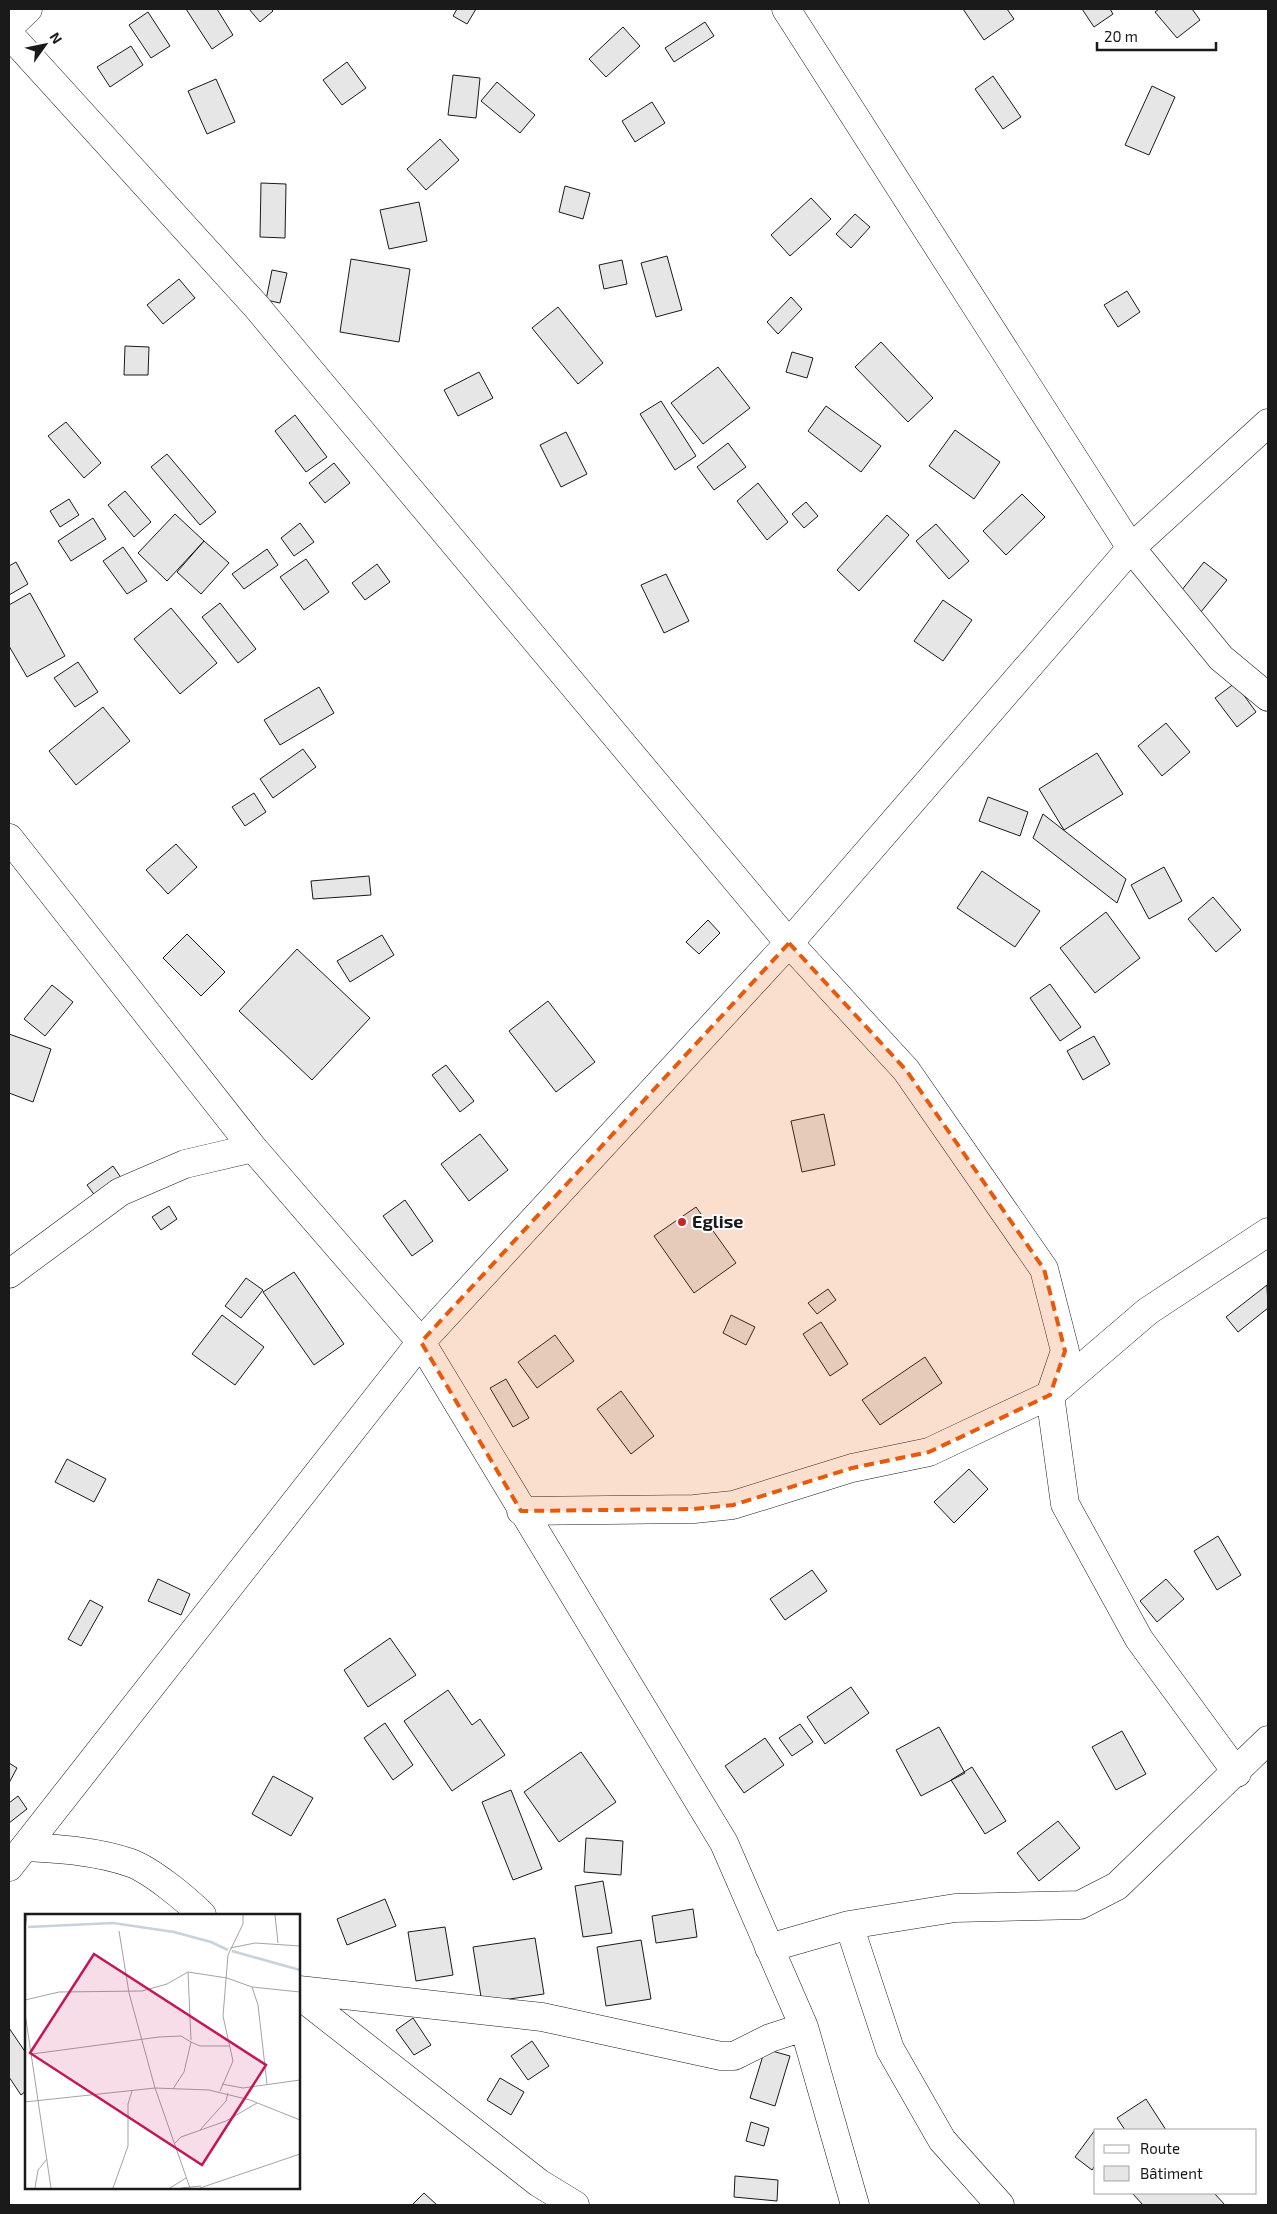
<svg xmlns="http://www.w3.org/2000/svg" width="1277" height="2214" font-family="'Exo 2',sans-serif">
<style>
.building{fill:#e6e6e6;stroke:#1a1a1a}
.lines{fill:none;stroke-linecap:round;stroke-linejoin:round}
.minor-casing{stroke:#1a1a1a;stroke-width:29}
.minor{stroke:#fff;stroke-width:28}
.marked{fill:#e8590c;fill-opacity:0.2;stroke:#e8590c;stroke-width:4;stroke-dasharray:10 6;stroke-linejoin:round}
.poi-dot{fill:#c62828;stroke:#fff;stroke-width:2}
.labels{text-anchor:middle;stroke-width:4;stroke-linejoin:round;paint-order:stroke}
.poi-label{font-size:18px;font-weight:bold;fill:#1a1a1a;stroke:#fff;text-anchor:start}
.inset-river{fill:none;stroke:#c6d2dc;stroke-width:2.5}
.inset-road{fill:none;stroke:#a3a3a3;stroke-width:1}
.view{fill:#c2185b;fill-opacity:0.15;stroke:#c2185b;stroke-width:2.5}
.inset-edge{fill:none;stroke:#1a1a1a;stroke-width:2.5}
</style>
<rect width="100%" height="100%" fill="#fff"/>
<!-- building -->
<path class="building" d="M186,9H217L233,35L212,49Z
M249,9H271L273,11L260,22Z
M457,9H476L467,24L453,16Z
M963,9H1007L1014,19L984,40Z
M1082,9H1110L1113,14L1094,27Z
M1159,9H1192L1200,20L1177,38L1155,12Z
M148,12L170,46L151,58L129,25Z
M705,22L714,36L674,62L665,48Z
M623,27L640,46L606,77L589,59Z
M131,46L143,65L110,87L97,67Z
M347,62L366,88L342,105L323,80Z
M453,75L480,78L476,118L448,115Z
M993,76L1021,117L1003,129L975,89Z
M216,79L235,122L207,134L188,91Z
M497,82L535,115L520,133L481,101Z
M1152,86L1175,97L1149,155L1125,145Z
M652,102L665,123L635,142L622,121Z
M440,139L459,160L426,190L407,169Z
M261,183L286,184L285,238L260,237Z
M565,186L590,193L583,219L559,212Z
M811,198L831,219L790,256L771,235Z
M419,202L427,241L389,249L380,210Z
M855,214L870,227L851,248L836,234Z
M667,256L682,310L656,317L641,263Z
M351,259L410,269L399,342L340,332Z
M622,260L627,284L604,289L599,265Z
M272,270L287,273L280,303L266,300Z
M179,279L195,298L163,324L147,305Z
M1127,291L1140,312L1118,327L1104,305Z
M791,297L802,309L778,334L767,322Z
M558,307L603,363L578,384L532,328Z
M881,342L933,398L908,422L855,367Z
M125,346L149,347L148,375H124Z
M792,352L813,358L807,378L786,372Z
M718,367L750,408L703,444L671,403Z
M479,372L493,398L458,416L444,390Z
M661,401L696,456L675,470L640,414Z
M826,406L881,446L861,472L808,431Z
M295,415L327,457L306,472L275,431Z
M66,422L101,463L84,478L48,436Z
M955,430L1000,462L974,499L929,466Z
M566,432L587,474L561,487L540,445Z
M728,443L746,467L714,490L697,467Z
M167,454L216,512L200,525L151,467Z
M334,463L350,483L325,503L309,483Z
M758,483L788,522L767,540L737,501Z
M125,491L151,522L134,537L108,505Z
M1022,494L1045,517L1006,555L983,531Z
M69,499L79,515L60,527L50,511Z
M806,502L818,516L804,528L792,514Z
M175,514L204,541L167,581L138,553Z
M887,515L909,535L859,591L837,570Z
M93,518L106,539L71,561L58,541Z
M300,523L314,542L294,556L281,538Z
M936,524L969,561L949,579L916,541Z
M204,541L229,563L201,594L177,572Z
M123,547L147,581L127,594L103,561Z
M267,549L278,565L244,589L232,574Z
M306,559L329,592L304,610L280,577Z
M16,562L28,584L9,595V566Z
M1204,562L1227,580L1196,618L1174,600Z
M377,564L390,582L365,600L352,583Z
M666,574L689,621L664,633L641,585Z
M30,593L65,656L27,677L9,646V605Z
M943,600L972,620L943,661L914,641Z
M220,603L256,649L238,663L202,617Z
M171,608L217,663L180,694L134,639Z
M78,662L98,692L75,707L54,678Z
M1235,683L1256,712L1237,727L1215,698Z
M319,687L334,713L280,745L264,720Z
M103,707L130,741L76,785L49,751Z
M1166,723L1190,752L1162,776L1138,746Z
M303,749L316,767L273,798L260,779Z
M1097,753L1123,794L1064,830L1039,789Z
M254,793L266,812L245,826L232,807Z
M988,797L1028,812L1020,836L979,821Z
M1043,814L1126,879L1117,903L1033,838Z
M176,844L197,867L168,894L146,870Z
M1164,867L1182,901L1149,919L1131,885Z
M982,871L1040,911L1015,947L957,908Z
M369,876L371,895L313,899L311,881Z
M1213,897L1241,930L1216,952L1188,919Z
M1106,912L1140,958L1095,993L1060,948Z
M708,920L720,933L699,954L686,942Z
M187,934L225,972L201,996L163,958Z
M382,935L394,955L350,982L337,961Z
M297,949L370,1018L312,1080L239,1011Z
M1050,984L1081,1027L1060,1041L1030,998Z
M52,985L73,1002L45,1036L24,1019Z
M548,1001L595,1062L556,1092L509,1031Z
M9,1034L51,1049L33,1102L9,1093Z
M1094,1036L1110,1064L1083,1080L1067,1051Z
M446,1065L474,1101L460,1112L432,1075Z
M824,1114L835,1165L802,1172L791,1121Z
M480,1134L508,1170L469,1201L441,1164Z
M113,1166L122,1179L96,1197L87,1185Z
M405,1200L433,1241L412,1256L383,1216Z
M169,1206L177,1219L161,1230L152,1217Z
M696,1207L736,1263L694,1293L654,1236Z
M294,1272L344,1344L314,1365L263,1292Z
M246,1278L263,1290L241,1318L225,1306Z
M1267,1285L1268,1308L1238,1332L1226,1317Z
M828,1289L836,1300L817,1314L808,1303Z
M222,1315L264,1347L235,1385L192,1354Z
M731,1315L755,1327L746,1345L723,1333Z
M821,1322L848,1364L830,1376L803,1334Z
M555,1335L574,1361L537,1388L518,1362Z
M925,1357L942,1383L880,1425L862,1400Z
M506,1379L529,1418L513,1427L490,1388Z
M621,1391L654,1436L631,1454L597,1409Z
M67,1459L106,1479L94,1502L55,1482Z
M969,1469L988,1489L954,1523L934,1502Z
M1218,1536L1241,1575L1217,1590L1194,1551Z
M812,1570L827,1591L785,1620L770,1599Z
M158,1579L190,1594L181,1615L148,1601Z
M1166,1579L1184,1599L1157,1622L1140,1601Z
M90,1600L103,1607L81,1646L68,1639Z
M390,1638L416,1675L368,1707L344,1670Z
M851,1687L869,1713L825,1744L807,1717Z
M448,1690L472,1725L480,1719L505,1755L452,1791L404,1721Z
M385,1723L413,1765L393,1780L364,1738Z
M800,1724L813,1742L792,1756L779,1738Z
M939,1727L965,1773L921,1796L896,1750Z
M1122,1731L1146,1774L1116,1790L1092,1747Z
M765,1738L784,1765L744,1793L725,1766Z
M581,1752L616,1802L559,1842L524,1792Z
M9,1763L17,1768L9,1783Z
M972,1767L1006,1821L985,1834L951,1780Z
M273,1776L313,1798L291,1836L252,1814Z
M511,1790L542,1869L513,1880L482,1802Z
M18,1796L27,1809L9,1823V1803Z
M1058,1821L1080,1848L1039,1881L1017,1853Z
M586,1838L623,1841L621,1875L584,1872Z
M603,1881L612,1933L583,1937L575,1886Z
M385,1899L396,1926L347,1945L337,1919Z
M693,1909L697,1937L656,1943L652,1916Z
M445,1927L453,1975L416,1981L408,1932Z
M535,1938L544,1994L482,2003L473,1947Z
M641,1940L651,1999L606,2006L597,1947Z
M413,2018L431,2045L414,2055L396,2030Z
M9,2028L26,2053V2091L21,2095L9,2077Z
M532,2041L549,2066L528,2080L511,2056Z
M765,2049L790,2056L775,2106L750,2098Z
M500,2078L524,2092L511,2115L487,2100Z
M1146,2099L1166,2130H1125L1117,2118Z
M751,2122L769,2128L764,2146L746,2141Z
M1095,2130L1096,2164L1092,2170L1075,2157Z
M735,2176L778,2180L777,2201L734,2197Z
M424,2193L437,2205H412Z
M1132,2193H1214L1225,2205H1143Z"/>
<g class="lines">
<!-- minor casing -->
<g class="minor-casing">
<path id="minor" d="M786,9L1131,548L1221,658L1268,697
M9,27L28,9
M9,34L256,306L789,943L906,1070L1044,1269L1065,1351L1050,1395
M9,838L253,1148L421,1342L724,1843L804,2027L855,2205
M9,1274L120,1192L185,1164L253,1148
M1051,1394L1148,1311L1268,1232
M521,1511L694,1509L733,1505L852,1468L929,1452L1050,1395L1065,1504L1139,1639L1237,1773
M25,1847C60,1849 97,1851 131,1863C152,1871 186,1899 202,1915
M9,1867L421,1342L789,943L1131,548L1268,423
M849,1925L890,2049L942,2140L1000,2205
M769,1948L849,1925L955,1908L1080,1905L1117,1886L1268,1740
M299,1990L542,2017L721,2056H734L770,2038L804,2027
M299,1995L539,2183L575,2205"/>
</g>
<!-- minor -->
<use href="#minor" class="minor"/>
</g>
<!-- marked area -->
<path class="marked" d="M789,943L906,1070L1044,1269L1065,1351L1050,1395L929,1452L852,1468L733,1505L694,1509L521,1511L421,1342Z"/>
<!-- markers -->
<circle class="poi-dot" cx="682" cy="1222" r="5"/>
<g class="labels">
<!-- poi labels -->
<g class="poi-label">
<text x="692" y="1228">Eglise</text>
</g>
</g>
<!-- overview -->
<g transform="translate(25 1914)">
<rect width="275" height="275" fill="#fff"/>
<path class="inset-river" d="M3,13L88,9L149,18L186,28L203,36M207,37L275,56"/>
<path class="inset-road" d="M250,1L253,29M0,16L2,1M94,17L104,79L130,174L165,274M205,34L230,29L275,32M163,58L166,126M227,73L233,91L242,170M0,86L34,78L117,77L142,70L163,58L202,64L227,73L275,78M0,99L26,274M7,140L134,123L156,122L166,128M197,170L218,174L275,166M148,175L159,158L166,128L175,132H205M195,177L208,147L198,102L203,41L218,10V1M0,188L130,174L184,176L225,186L275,206M175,216L201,187L203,179M149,230L156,223L201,207L232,189M10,274L13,256L22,245M88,274L103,232V190L107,177M145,274L161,264M156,274L176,272M175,274L275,240"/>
<path class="view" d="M69,40L241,151L177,251L5,139Z"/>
<rect width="275" height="275" class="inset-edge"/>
</g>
<!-- border -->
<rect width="1277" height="2214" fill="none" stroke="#1a1a1a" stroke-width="20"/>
<!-- legend -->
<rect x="1094" y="2129" width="162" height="65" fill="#ffffff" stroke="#a3a3a3"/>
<rect x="1104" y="2145" width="25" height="8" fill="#ffffff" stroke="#a3a3a3"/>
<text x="1140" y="2154" font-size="15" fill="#1a1a1a">Route</text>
<rect x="1104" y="2166" width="25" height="15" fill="#e6e6e6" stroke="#a3a3a3"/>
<text x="1140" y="2179" font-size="15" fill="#1a1a1a">Bâtiment</text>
<!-- north arrow -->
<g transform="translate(45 45) rotate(57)" stroke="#ffffff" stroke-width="4" paint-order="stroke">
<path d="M0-4L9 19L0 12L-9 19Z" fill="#1a1a1a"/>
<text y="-8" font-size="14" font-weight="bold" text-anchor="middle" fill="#1a1a1a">N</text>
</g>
<!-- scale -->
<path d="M1097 42v8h119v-8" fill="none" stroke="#1a1a1a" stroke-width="2.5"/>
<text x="1104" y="42" font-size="15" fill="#1a1a1a" stroke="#ffffff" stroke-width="4" paint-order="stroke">20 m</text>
</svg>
